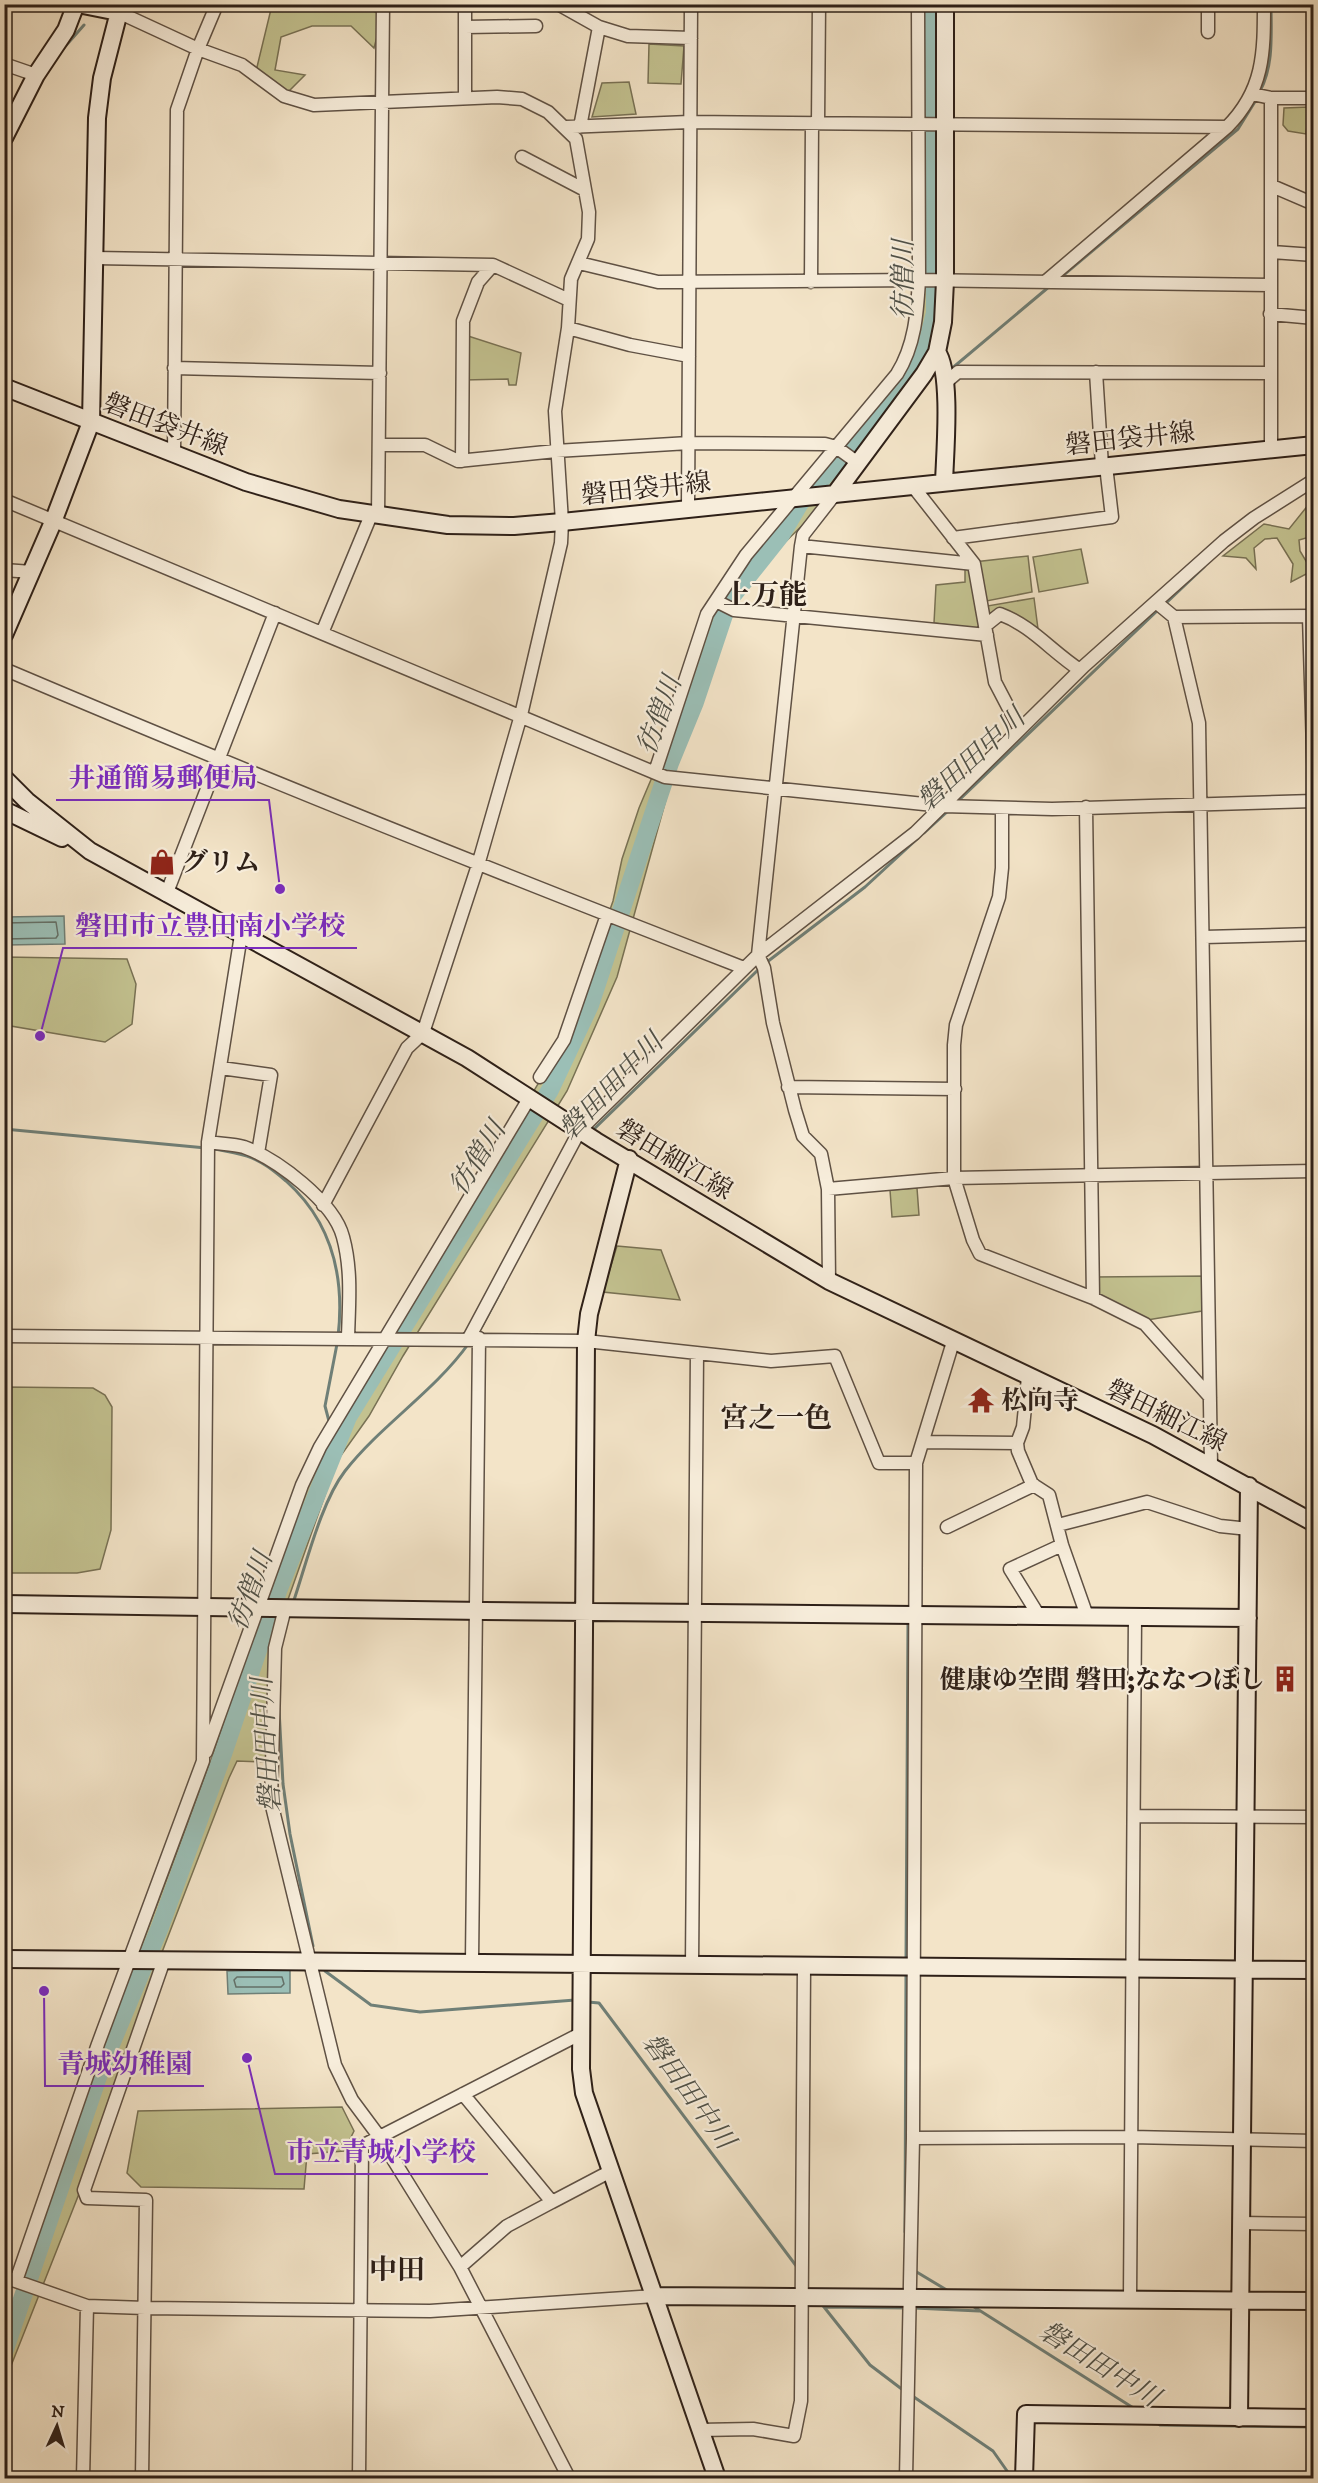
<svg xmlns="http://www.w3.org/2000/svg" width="1318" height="2483" font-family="'IM FELL DW Pica','Noto Serif JP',serif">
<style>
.green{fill:#c3c290;stroke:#787154;stroke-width:1.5}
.water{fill:#9bbfb6;stroke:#6f7f77;stroke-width:1.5}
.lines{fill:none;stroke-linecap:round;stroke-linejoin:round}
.shore{stroke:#647067;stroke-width:1.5}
.stream{stroke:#6f7f77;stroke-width:3}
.river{stroke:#9bbfb6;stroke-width:18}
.street-casing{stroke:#5f5144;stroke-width:15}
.secondary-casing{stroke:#2e2018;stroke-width:20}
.street{stroke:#f7eddb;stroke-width:12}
.secondary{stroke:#f7eddb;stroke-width:16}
.labels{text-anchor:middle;stroke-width:4.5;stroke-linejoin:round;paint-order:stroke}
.street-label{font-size:26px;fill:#2e2018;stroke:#f7eddb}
.poi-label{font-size:26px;font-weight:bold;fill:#2e2018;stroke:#f7eddb;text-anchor:start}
.water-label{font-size:27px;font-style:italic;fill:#4f5047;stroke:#f7eddb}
.quarter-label{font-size:28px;font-weight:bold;fill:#2e2018;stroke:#f7eddb}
.leader{fill:none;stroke:#7b2cbf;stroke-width:2}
.callout-dot{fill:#7b2cbf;stroke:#f7eddb;stroke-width:2}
.callout-label{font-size:27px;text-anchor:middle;font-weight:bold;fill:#7b2cbf;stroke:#f7eddb;stroke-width:4.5;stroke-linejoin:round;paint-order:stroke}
</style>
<rect width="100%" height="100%" fill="#f3e4c8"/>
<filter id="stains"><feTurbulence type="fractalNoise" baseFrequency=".00333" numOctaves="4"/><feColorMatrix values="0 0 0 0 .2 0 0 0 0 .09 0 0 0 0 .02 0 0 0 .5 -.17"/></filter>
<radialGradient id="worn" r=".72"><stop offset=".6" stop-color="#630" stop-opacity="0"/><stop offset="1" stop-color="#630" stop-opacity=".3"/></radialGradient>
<!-- green -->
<path class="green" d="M272,5H352L383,14L374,48L351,26H312L281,37L275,70L305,75L289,91L279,93L259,78L257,67Z
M918,5H945L937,352L813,515L744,582L696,693L691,725L673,774L617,977L567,1091L403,1356L369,1416L337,1461L285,1608L266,1762L237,1761L229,1778L149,1986L107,2123L5,2381V2322L23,2279L29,2241L199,1794L285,1552L306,1476L564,1040L613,901L622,859L639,808L658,763L707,614L883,390L912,339Z
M649,44L684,46L681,84L648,83Z
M629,82L636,114L592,117L602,83Z
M1309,107L1306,134L1288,131L1283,125L1284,108Z
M465,335L521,353L516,385H509L508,379L464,380Z
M1313,499V536L1299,540L1300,551L1312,571L1291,582L1293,564L1277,538L1265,539L1254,548L1256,569L1246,558L1223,556L1264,524L1289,529Z
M1081,549L1088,583L1039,592L1033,557Z
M1028,556L1032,592L981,602L982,607L1034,598L1038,629L1000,614L986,630L934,623L936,585L965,582V563Z
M4,957L127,959L136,984L132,1024L105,1042L5,1025Z
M917,1188L919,1215L892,1217L890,1190Z
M617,1246L661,1250L680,1300L603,1292Z
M1208,1276L1202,1311L1141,1321L1093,1298V1277Z
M5,1387L93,1388L105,1395L112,1407L111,1530L100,1569L77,1573H5Z
M342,2107L354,2131L344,2151L307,2154L304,2189L141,2187L127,2173L138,2111Z"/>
<!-- water -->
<path class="water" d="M64,916L65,944L5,945V917Z
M290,1970V1993L228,1994L227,1971Z"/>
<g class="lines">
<!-- shore -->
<path class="shore" d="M4,923L56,922L58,935L56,938L4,939
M237,1977H282L284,1984L281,1987H236L234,1980Z"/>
<!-- stream -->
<path class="stream" d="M62,50L84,25
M1260,91C1274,65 1271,33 1271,4
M4,153L10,142
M1060,278L1238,129L1256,100
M950,370L1050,286
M1163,606L1204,567
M957,802L1158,610
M924,833L948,811
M767,962L865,887L917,839
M4,1129L206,1148
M592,1131L759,969
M215,1149C226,1151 237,1153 247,1156C262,1161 274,1171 286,1181C333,1223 345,1277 338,1337
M482,1326L503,1287
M330,1425L325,1406L337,1344
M334,1430L340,1439
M293,1603C306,1565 321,1502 345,1471C382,1424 434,1392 469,1343
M279,1709L283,1784L290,1834L313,1946
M906,1962L908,1622
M325,1971L371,2005L420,2012L575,2000
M588,2002L599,2003L797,2267
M905,2232L906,1972
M915,2271L950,2292
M821,2303L824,2307L908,2308
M971,2305L1135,2409
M824,2307L870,2365L903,2390
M914,2308L979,2311
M911,2395L993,2451L1012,2478
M1156,2422L1160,2425L1314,2427"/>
<!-- river -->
<path class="river" d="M4,2352L100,2071L160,1927L223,1754L278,1591L348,1417L550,1090L590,1005L670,763L695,702L729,600L781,535L800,503L913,378L927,344L935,313V271L930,237L931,4"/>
<!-- street casing -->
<g class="street-casing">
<path id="street" d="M558,4L599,27L580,127
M1208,4V32
M118,12L198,49L242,65L284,96L314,105L497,97L522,99L548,112L576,139L589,212L588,239L571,279L568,328L555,411L562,522L561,543L521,715L478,865L423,1033L407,1048L323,1205
M465,27L536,26
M599,27L628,36L691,38
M4,64L36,75
M1252,94L1271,98H1314
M465,98V4
M1271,98V449
M818,123L819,4
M566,127L689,122L1227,127C1264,90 1264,53 1264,4
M522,157L585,190
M1272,186L1314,204
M1272,252L1314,255
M95,258L493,265L569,300
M579,263L658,282L919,280L1270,285
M811,282L812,123
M1045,282L1227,127
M1270,314L1314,318
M568,328L630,345L689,356
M174,368L380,373
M1096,372L1102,466
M945,383L958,372L1270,373
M379,445H425L458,461L556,451L689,443L825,444L836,447L858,463
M174,454L177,110L198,49L217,4
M462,461L463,321L478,282L493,265
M912,485L974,564L995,682L1019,728
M4,500L665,777L943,806L1052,809L1314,801
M688,508L691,4
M378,516L383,4
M953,538L1112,517L1106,466
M801,546L974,564
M4,570L32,572
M716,601L734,610L987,635
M1157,603L1174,617L1314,616
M1309,616L1314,783
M1174,617L1199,723L1211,1465
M985,626L1000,614C1032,626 1051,651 1080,670
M322,633L371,515
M4,669C249,773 496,872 744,968
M655,772L707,614L746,555L897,374C915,345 917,314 919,280L918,4
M1086,807L1093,1298
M1002,808V868L999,897L956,1025L954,1045V1178L973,1240L980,1254L1093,1298L1145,1324L1210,1397
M166,895L275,613
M1204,937L1314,934
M221,1068L271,1075L258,1153
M540,1077L564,1040L607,915
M788,1087L955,1089
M208,1142C220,1144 233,1144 244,1147C277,1159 334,1202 343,1237C352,1270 349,1303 348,1337
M828,1189L954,1178L1314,1171
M829,1281L828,1189L821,1154L803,1136L795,1110L773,1023L764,968L758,955L801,546L803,535L835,494
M4,1336L586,1341L771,1361L835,1356L879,1463H916
M469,1338L580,1130L758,955L915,833L1084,666L1224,541L1254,518L1314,480
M1028,1377L1023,1427L1017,1443L1018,1451L1032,1484L1049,1495L1062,1545L1087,1616
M923,1442L1017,1443
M1058,1525L1147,1502L1220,1526L1249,1529
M947,1527L1034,1485
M285,1608L275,1648L271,1802L335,2065L352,2100L378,2135L460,2267L569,2478
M1039,1616L1010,1569L1062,1545
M206,1752L302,1485L320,1447L530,1097
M1135,1816L1314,1817
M472,1961L479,1338
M692,1965L697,1353
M463,2094L552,2202L611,2171
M913,2138L1131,2137L1314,2141
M1241,2223L1314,2224
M460,2267L507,2226L552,2202
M4,2277L87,2306L145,2308L430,2311L655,2296
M16,2281L98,2044L203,1761L208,1142L241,935
M1130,2299L1135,1617
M700,2430L753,2429L794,2436L801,2401L804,1967
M83,2478L87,2306
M142,2478L146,2200L87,2198L84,2190L164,1960
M359,2478L362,2146L580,2034
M906,2478L913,2138L916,1463L953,1342"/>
</g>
<!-- secondary casing -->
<g class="secondary-casing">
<path id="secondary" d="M78,4L118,12
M4,138L36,75L66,30L76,4
M4,387L246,482L339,509L448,525L514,526L562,522L1314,445
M944,482C945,453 952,373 937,352L943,322L945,281V4
M835,494L924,374L937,352
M4,635L53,522L91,422L97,118L102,78L121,4
M4,778L27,801L90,851L467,1058L596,1141L829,1281L1153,1435L1314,1523
M4,810L62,838
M629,1159L589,1314L586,1341L581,2069L584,2093L717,2478
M4,1604L484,1611L1248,1618
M4,1959L1314,1970
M655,2296L1314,2301
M1239,2418L1249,1486
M1024,2478L1026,2414L1314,2418"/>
</g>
<!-- street -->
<use href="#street" class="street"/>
<!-- secondary -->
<use href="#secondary" class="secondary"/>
</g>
<!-- icons -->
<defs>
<g id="shop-bare" transform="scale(2.07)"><path d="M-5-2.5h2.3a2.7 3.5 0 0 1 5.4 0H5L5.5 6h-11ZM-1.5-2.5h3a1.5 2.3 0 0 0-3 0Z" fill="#8f2418" stroke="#f7eddb" stroke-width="2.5" paint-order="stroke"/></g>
<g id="temple-bare" transform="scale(2.07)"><path d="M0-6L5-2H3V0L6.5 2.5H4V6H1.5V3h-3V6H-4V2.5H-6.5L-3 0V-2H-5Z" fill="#8f2418" stroke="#f7eddb" stroke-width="2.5" paint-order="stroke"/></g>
<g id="building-bare" transform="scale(2.07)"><path d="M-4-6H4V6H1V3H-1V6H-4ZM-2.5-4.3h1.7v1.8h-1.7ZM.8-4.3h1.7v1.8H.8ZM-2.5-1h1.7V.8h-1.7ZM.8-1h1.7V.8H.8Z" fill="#8f2418" stroke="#f7eddb" stroke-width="2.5" paint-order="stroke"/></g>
</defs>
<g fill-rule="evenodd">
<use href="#shop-bare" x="162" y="862"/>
<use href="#temple-bare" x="981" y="1400"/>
<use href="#building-bare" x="1285" y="1679"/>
</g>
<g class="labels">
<!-- street labels -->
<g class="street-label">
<text transform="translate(166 424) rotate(21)" y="9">磐田袋井線</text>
<text transform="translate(1130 438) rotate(-6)" y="9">磐田袋井線</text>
<text transform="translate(646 488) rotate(-6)" y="9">磐田袋井線</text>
<text transform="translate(675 1159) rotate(31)" y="9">磐田細江線</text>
<text transform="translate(1167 1415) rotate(26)" y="9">磐田細江線</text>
</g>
<!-- poi labels -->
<g class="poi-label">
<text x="182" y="871">グリム</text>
<text x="1001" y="1409">松向寺</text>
<text x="1265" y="1688" text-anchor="end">健康ゆ空間 磐田;ななつぼし</text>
</g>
<!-- water labels -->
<g class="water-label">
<text transform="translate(903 280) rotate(-90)" y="9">彷僧川</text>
<text transform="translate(659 715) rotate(-70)" y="9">彷僧川</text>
<text transform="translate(971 759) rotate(-43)" y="9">磐田田中川</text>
<text transform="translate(611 1086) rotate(-46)" y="9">磐田田中川</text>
<text transform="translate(477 1158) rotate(-58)" y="9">彷僧川</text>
<text transform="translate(250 1591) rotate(-70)" y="9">彷僧川</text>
<text transform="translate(266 1745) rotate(-94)" y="9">磐田田中川</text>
<text transform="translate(689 2091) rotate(54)" y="9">磐田田中川</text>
<text transform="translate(1100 2364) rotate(32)" y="9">磐田田中川</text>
</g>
<!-- quarter labels -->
<g class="quarter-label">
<text x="765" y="604">上万能</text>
<text x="776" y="1427">宮之一色</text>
<text x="397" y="2279">中田</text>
</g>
</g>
<!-- callouts -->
<path class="leader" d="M280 889L269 800H56M40 1036L63 948H357M44 1991L45 2086H204M247 2058L275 2174H488"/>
<g class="callout-dot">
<circle cx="280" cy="889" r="6"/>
<circle cx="40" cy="1036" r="6"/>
<circle cx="44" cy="1991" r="6"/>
<circle cx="247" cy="2058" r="6"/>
</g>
<g class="callout-label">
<text x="163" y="787">井通簡易郵便局</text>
<text x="210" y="935">磐田市立豊田南小学校</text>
<text x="125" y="2073">青城幼稚園</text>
<text x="381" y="2161">市立青城小学校</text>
</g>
<!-- margin -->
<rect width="1318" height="2483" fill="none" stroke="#f3e4c8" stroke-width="24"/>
<rect x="6" y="6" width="1306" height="2471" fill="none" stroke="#2e2018" stroke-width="3"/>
<rect x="12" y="12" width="1294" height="2459" fill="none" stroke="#2e2018" stroke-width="1.5"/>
<!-- north arrow -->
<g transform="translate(57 2426) rotate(4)" stroke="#f7eddb" stroke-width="4.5" paint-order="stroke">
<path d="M0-4.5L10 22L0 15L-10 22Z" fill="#2e2018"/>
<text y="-9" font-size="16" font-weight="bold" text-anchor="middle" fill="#2e2018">N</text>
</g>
<rect width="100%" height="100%" filter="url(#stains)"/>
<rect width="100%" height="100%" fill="url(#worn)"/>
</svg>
